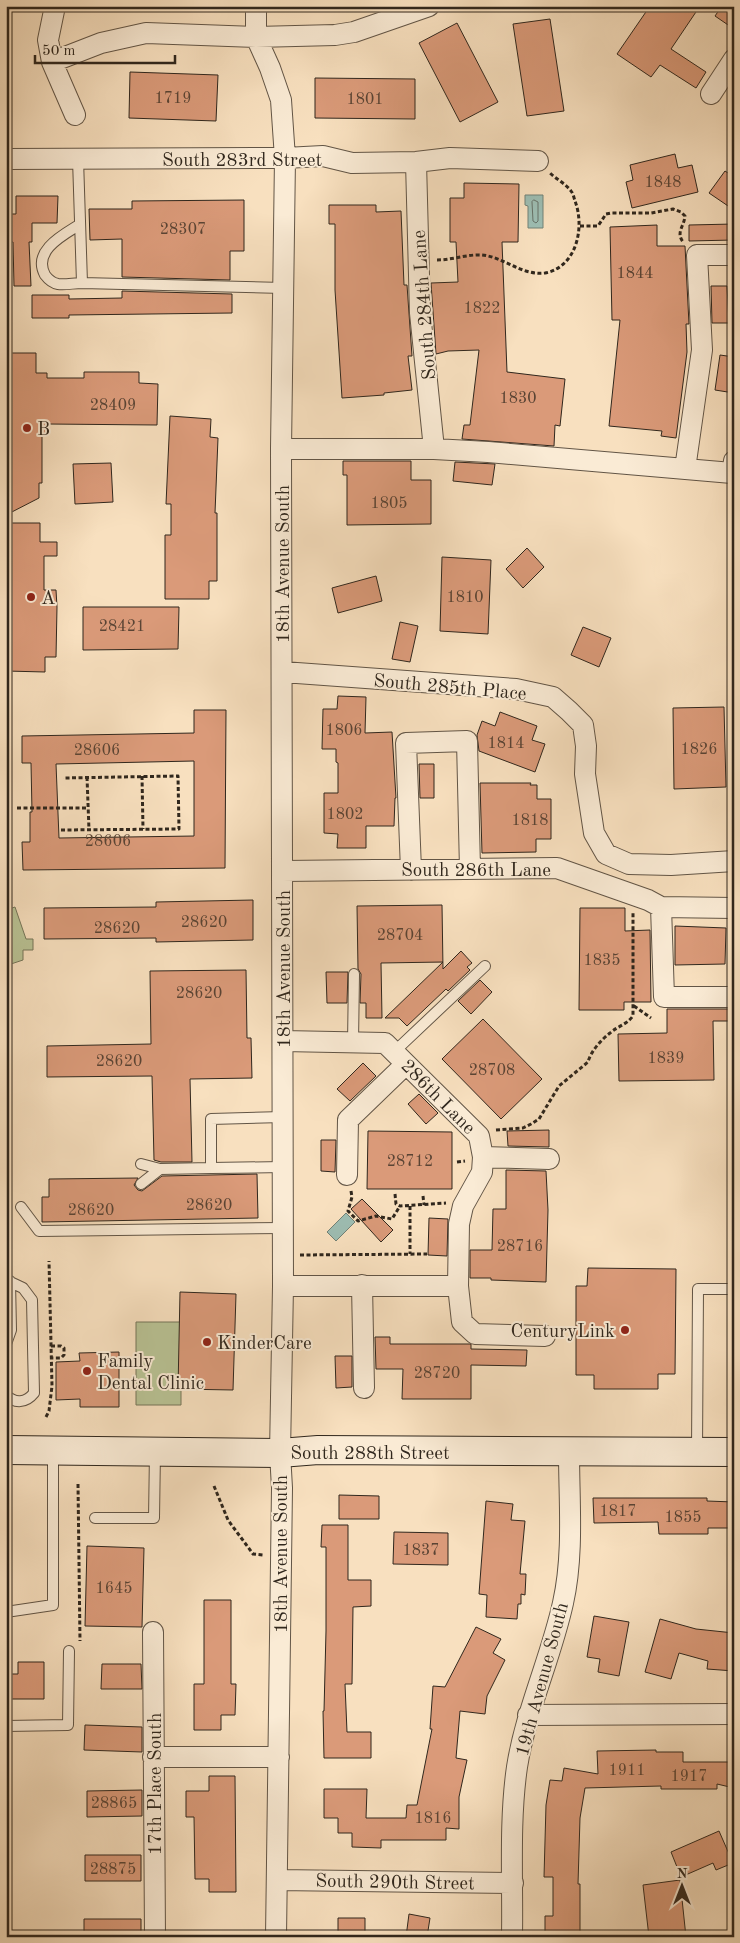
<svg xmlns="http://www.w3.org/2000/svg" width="740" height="1943" font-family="'Old Standard TT',serif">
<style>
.green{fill:#b9c395;stroke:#747559}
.water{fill:#9dbdb2;stroke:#718176}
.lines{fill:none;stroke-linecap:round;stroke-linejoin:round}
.shore{stroke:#667268;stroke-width:1}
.building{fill:#da9a79;stroke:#30271d;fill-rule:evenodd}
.lane-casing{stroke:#625546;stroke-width:12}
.street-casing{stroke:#625546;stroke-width:22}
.secondary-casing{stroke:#30271d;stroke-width:30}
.path{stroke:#30271d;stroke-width:3;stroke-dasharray:4 2.5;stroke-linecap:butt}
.lane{stroke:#faebd5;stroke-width:10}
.street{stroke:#faebd5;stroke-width:20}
.secondary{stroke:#faebd5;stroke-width:28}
.poi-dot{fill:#8f2418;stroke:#faebd5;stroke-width:2}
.labels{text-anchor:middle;stroke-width:4;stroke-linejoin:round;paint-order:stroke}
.number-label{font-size:16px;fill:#5a4434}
.street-label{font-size:19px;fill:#30271d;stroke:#faebd5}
.poi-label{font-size:19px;fill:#30271d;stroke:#faebd5;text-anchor:start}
</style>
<rect width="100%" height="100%" fill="#f8e0bf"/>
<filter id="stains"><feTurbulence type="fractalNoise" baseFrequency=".004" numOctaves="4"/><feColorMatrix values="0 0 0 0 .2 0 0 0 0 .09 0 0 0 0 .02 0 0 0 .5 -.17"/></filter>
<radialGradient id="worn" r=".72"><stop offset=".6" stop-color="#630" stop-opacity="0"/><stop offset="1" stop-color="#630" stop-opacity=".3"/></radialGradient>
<!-- green -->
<path class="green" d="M15,907L26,939H33V950H23V960L11,964V936L6,921V910Z
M136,1322H181V1405H136Z"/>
<!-- water -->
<path class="water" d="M525,195H543V228H528V206L525,205Z
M346,1213L355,1222L336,1241L327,1232Z"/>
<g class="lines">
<!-- shore -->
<path class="shore" d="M534,200L538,202V221L536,223L533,221L532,202Z"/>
</g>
<!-- building -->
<path class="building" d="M650,6H700L671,49L706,72L696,88L660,65L651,77L617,54Z
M722,6H734V29L715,16Z
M550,19L564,111L527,116L513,24Z
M457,23L498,102L460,122L419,43Z
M130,72L218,75L216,121L129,118Z
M315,78L415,79V119L315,118Z
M675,154L678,168L692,165L698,192L632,208L626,182L633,180L630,165Z
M725,171L734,177V210L709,193Z
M464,183L519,184L518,242H502L507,372L565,379L560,426L555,425L554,446L462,439L464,425H470L479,350L448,351L436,354L431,283L458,282L456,242H450V198H464Z
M16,196H58L57,223H32V242H29L31,286H14L13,242H6V214H16Z
M244,200V251H230V280L122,277V239L90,240L89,209H132V201Z
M329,205H376V212L401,211L404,285H407L412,356H408L412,390L384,393V395L342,398L335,290V224H329Z
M734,224V240L689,241V225Z
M657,225V246H685L689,324H686L687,352L676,438L661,436L662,431L609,426L620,320H612L610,227Z
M711,286H727L729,323H712Z
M122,291L232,294V313L69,315V318H32V295H69V299L122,298Z
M6,353H36V373H47V378H84V372H139V383L158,384L157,425L48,424V435H42V483H39V498L6,515Z
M720,355L734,357V393L715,390Z
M170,416L211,419L210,437L218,438L215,513H217V581H209V599H165V535H171V504H166Z
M343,461H411V480H431V524L347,525V475H343Z
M455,462L495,464L492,485L453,481Z
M111,463L113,502L75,504L73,464Z
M6,523H40V542H57V556H44V590H56L57,607L56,657H45V672L6,671Z
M527,548L544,567L523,588L506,569Z
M442,557L491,560L488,634L440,631Z
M376,576L382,601L338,613L332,588Z
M83,607H179L178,649L83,650Z
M400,622L418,626L410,662L392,659Z
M583,627L611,638L599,667L571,655Z
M338,696L366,697L365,733L392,732L396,798H395L394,826H366V848H337L338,834L324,833V793H338V763L336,762V749H322L323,709H337Z
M724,707L726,787L674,789L673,708Z
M194,710H226L225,868L23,870L22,842H30V812H32L31,763H22V736L194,733ZM194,761V836L59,838L56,764Z
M500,712L537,726L532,740L545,744L535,772L479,751L477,735L482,721L495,726Z
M419,764H434V798H420Z
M480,783H531L530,785H537V799H551V839H536V852L482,853Z
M253,900V940L156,942V938L44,939V908L156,907V902Z
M442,905L443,969L461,951L472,963L467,967L470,970L448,991L446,989L407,1026L399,1018H385L443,962L381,963L382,1018H366V1003H360L361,974L358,969L357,906Z
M580,908H625V931L650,930L651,1002H624V1010H579Z
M675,926L726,928L725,964L675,965Z
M246,970L247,1038H251L252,1078L190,1079L192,1162H161L154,1160L152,1076L47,1077V1046L151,1044L150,971Z
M326,972H348L347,1003H327Z
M480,980L492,992L471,1014L458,1001Z
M667,1009H734V1021H713L714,1080L619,1081L618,1034L667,1033Z
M483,1019L542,1079L501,1119L442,1059Z
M363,1063L376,1076L350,1101L337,1089Z
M419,1094L438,1113L426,1124L408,1104Z
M549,1130V1147L508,1146L507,1131Z
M368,1131L452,1132V1189H367Z
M321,1140H336L335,1172L321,1171Z
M506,1170L546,1171L548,1210L546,1282L491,1280V1278H470V1250H492L493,1209H506Z
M257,1174L258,1218L42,1222V1197H49V1179L138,1178L134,1185L138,1190L142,1191L162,1176Z
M362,1199L393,1230L381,1242L351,1209Z
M429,1218L448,1219L447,1256L428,1255Z
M588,1268L676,1269L675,1374H658V1389H594V1375H576V1286H587Z
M180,1292L236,1294L233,1390L178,1389Z
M375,1337H390V1344H471V1349L527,1350L526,1366L471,1365V1399H402L403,1369H376Z
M119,1352V1407H80V1399L56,1400V1362L80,1361L79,1353Z
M335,1356H352V1387L336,1388Z
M339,1495L379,1496V1519H339Z
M593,1498H707V1501L734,1502V1528H708V1534H659L658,1522L594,1523Z
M486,1501L513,1504L511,1520L525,1521L520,1574H526L525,1595L521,1594V1604H518L517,1619L486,1617L487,1595L479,1594Z
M322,1525H348V1580H371V1606L353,1607L352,1684H345L347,1732H371V1758H324L323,1711H324L326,1631V1547H321Z
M394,1532L448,1533V1565L393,1564Z
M87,1546L144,1548L142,1627L85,1626Z
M204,1600H231V1684H236L235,1715H221V1730H194V1684H204Z
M594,1616L629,1622L619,1676L598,1672L600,1659L587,1657Z
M660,1619L696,1629L734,1633V1671L707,1669L708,1661L679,1653L671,1679L645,1672Z
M476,1627L501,1639L493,1653L505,1660L487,1696L485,1714L460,1711L456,1758L467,1760L459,1797V1829L446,1828V1840H381V1848L352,1847V1833H338V1818H324V1789H367L366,1818H406L407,1805H417L432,1729H430L433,1686L445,1687Z
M18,1662H44V1699H6V1674H18Z
M102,1664H141L142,1689H101Z
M85,1725L142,1727V1752L84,1750Z
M656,1750V1752H683V1762H734V1788L717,1784V1789H661V1786L585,1788L580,1818L578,1884H580V1937H545V1916H553V1877H544L546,1805L550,1780L562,1781L564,1768L598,1774L597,1751Z
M209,1776H235L236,1892H209V1879H195L194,1817H186V1791H209Z
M142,1790V1816L87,1817V1791Z
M719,1831L733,1863L716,1870L713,1863L681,1877L671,1852Z
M85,1855H141V1881H85Z
M680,1880L686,1937H649L643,1885Z
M409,1914L430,1918L427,1937H406Z
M338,1918H365V1937H338Z
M84,1919H141V1937H84Z"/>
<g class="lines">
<!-- lane casing -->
<g class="lane-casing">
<path id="lane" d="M78,159L82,283
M79,225C63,235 32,251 45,275C48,279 52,283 58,284C65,285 74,283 82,283L283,288
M353,1043L354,974
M394,1052L485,966
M283,1117L211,1119V1168L283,1167
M141,1164L160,1169L211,1168
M141,1184L160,1169
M21,1207L39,1231L283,1228
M6,1280L23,1288L32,1300L34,1393C26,1403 15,1404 6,1395
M6,1344L11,1330L10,1281
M697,1451L698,1289H734
M95,1518H154L155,1452
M6,1612L53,1605V1451
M6,1726L68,1725L69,1651"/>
</g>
<!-- street casing -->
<g class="street-casing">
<path id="street" d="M55,6L48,40L52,62L75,115
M256,6V37L270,68L281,100L285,158L281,449L283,1286L280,1453L282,1488L276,1937
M52,62L101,43L146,33L256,37L335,35L354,32L429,6
M711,94L734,59
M6,159L285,158L323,156L352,163L416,162L450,158L538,161
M416,162L420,313L434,449
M281,449H434L488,452L732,473L734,461
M685,469L702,350L697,255H734
M283,672L516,689L553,697L569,711L583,725L586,746L585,774L594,833L606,854L629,864L671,865L734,861
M411,870L406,743L467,741L470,869
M283,871L557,868L648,900L661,907L664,997H734
M661,907L734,908
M483,1157L549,1159
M347,1175L348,1120L406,1064
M362,1285L364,1388
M283,1286H458L459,1224L463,1206L482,1172L483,1157L479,1136L385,1043L283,1041
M458,1286L462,1322L475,1334L545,1336
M153,1632L155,1937
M528,1715L734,1714
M153,1757H279
M277,1880L513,1883
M512,1937C513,1881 509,1822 517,1767C526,1710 551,1658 563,1603C574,1554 569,1501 569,1452"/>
</g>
<!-- secondary casing -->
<g class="secondary-casing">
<path id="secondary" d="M6,1450L280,1453L318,1450L734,1452"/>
</g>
<!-- path -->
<path class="path" d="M580,226H598L606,214L611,213H651L673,209L681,212L685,216C684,227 675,233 684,243
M437,260C452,260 467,254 482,255C504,257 522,276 545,273C577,267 585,227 575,201C574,198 573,193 571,191C566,184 556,179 550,173
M142,776L143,829
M87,777L89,830
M17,808H88
M61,830L179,829L178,776L63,778
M634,1006L651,1018
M496,1130L523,1128L531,1124L539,1119L559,1086L588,1062C591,1051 601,1040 610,1033C618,1026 626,1025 633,1016V913
M457,1162L465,1161
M351,1191L352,1197L348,1211L358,1221L376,1216L392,1219L400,1206
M395,1194L396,1204L400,1206L446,1203
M423,1196L424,1205
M410,1206V1254
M300,1255L427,1254
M51,1346H61L64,1348V1355L61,1358H51
M46,1417L49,1411L52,1386L49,1261
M78,1484L80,1641
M214,1486L228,1520L253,1554L263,1555"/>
<!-- lane -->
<use href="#lane" class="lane"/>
<!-- street -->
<use href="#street" class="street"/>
<!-- secondary -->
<use href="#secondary" class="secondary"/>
</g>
<!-- markers -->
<g class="poi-dot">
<circle cx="27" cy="428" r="5"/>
<circle cx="31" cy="597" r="5"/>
<circle cx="625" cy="1330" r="5"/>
<circle cx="207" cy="1342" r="5"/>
<circle cx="87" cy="1371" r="5"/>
</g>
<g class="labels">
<!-- number labels -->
<g class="number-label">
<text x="173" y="103">1719</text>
<text x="365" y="104">1801</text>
<text x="663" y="187">1848</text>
<text x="183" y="234">28307</text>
<text x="635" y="278">1844</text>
<text x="482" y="313">1822</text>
<text x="518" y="403">1830</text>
<text x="113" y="410">28409</text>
<text x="389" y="508">1805</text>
<text x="465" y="602">1810</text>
<text x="122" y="631">28421</text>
<text x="344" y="735">1806</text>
<text x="506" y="748">1814</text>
<text x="699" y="754">1826</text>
<text x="97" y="755">28606</text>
<text x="345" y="819">1802</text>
<text x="530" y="825">1818</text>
<text x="108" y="846">28606</text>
<text x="204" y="927">28620</text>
<text x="117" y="933">28620</text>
<text x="400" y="940">28704</text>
<text x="602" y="965">1835</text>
<text x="199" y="998">28620</text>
<text x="666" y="1063">1839</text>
<text x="119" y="1066">28620</text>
<text x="492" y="1075">28708</text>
<text x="410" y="1166">28712</text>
<text x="209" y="1210">28620</text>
<text x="91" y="1215">28620</text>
<text x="520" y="1251">28716</text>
<text x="437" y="1378">28720</text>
<text x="618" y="1516">1817</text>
<text x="683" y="1522">1855</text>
<text x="421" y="1555">1837</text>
<text x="114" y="1593">1645</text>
<text x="627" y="1775">1911</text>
<text x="689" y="1781">1917</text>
<text x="114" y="1808">28865</text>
<text x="433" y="1823">1816</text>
<text x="113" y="1874">28875</text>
</g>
<!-- street labels -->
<g class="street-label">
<text x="242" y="166">South 283rd Street</text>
<text transform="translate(423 305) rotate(-94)" y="7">South 284th Lane</text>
<text transform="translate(282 564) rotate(-90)" y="7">18th Avenue South</text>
<text transform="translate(450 686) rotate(5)" y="7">South 285th Place</text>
<text x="476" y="876">South 286th Lane</text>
<text transform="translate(283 969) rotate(-90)" y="7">18th Avenue South</text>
<text transform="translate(439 1096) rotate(45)" y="7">286th Lane</text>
<text x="370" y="1459">South 288th Street</text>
<text transform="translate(280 1554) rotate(-90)" y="7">18th Avenue South</text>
<text transform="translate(541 1679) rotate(-75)" y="7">19th Avenue South</text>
<text transform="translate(154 1784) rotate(-90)" y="7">17th Place South</text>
<text transform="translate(395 1881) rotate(1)" y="7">South 290th Street</text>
</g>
<!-- poi labels -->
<g class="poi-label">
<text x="37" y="435">B</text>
<text x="41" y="604">A</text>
<text x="615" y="1337" text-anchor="end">CenturyLink</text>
<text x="217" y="1349">KinderCare</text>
<text x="97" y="1367">Family<tspan x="97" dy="22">Dental Clinic</tspan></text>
</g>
</g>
<!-- margin -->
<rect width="740" height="1943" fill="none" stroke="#f8e0bf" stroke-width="25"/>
<rect x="8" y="8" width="725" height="1928" fill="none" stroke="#30271d" stroke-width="2.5"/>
<rect x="12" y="12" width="715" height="1918" fill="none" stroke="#30271d"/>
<!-- north arrow -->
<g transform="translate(682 1886)" stroke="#faebd5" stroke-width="4" paint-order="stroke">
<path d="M0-4L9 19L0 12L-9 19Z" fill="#30271d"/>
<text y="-8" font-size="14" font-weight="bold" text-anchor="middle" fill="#30271d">N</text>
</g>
<!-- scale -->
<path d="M35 55v8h140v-8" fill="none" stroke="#30271d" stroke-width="2.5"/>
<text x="42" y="55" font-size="15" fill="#30271d" stroke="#faebd5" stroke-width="4" paint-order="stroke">50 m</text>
<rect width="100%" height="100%" filter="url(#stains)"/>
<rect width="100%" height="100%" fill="url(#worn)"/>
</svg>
